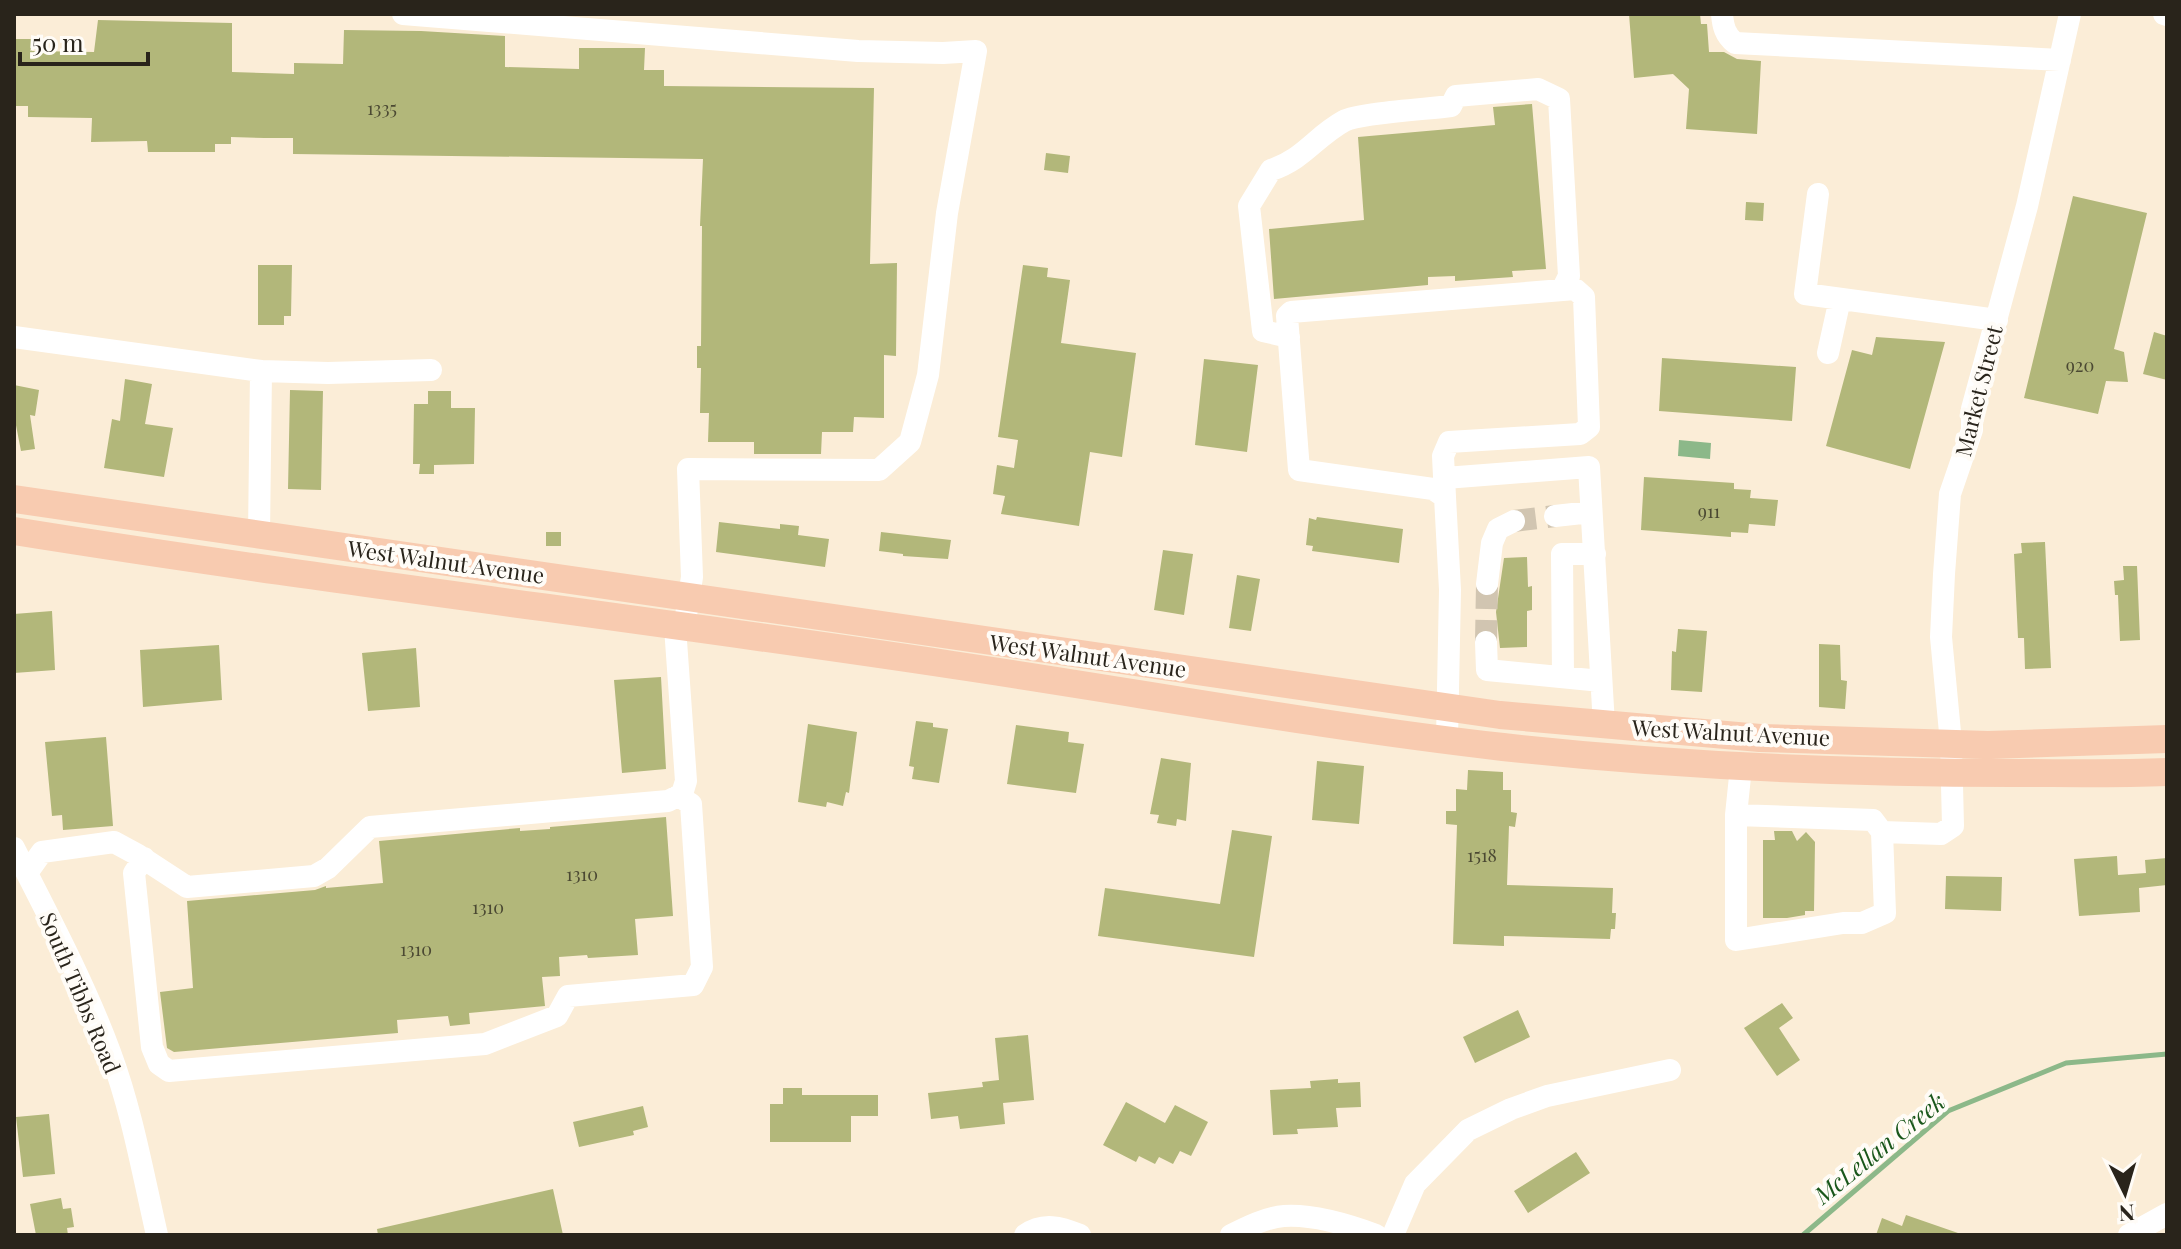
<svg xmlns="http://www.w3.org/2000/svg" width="2181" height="1249" font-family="'Playfair Display',serif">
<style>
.water{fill:#8cb889}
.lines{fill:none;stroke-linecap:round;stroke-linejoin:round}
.stream{stroke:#8cb889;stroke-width:5}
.building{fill:#b2b77a}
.minor-tunnel{stroke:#d1c5b1;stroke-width:22;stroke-dasharray:22 11;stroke-linecap:butt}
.minor{stroke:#fff;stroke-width:22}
.major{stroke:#f8cbb0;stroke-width:28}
.labels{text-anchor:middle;stroke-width:8;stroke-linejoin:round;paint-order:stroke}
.number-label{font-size:18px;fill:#4b4933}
.street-label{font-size:22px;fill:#29241b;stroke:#fffcf7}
.water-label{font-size:24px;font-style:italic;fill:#1a571b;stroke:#fffcf7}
</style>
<rect width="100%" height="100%" fill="#fbedd7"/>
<!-- water -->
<path class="water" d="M1679,440L1711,443L1710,459L1678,456Z"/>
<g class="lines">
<!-- stream -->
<path class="stream" d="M1803,1235L1948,1111L2066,1063L2167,1054"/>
</g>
<!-- building -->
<path class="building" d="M1629,14H1700L1701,24H1707L1709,52H1724L1737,59L1761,61L1757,134L1686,129L1689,89L1673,74L1634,78Z
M98,20L232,23V72L294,74V63L343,64L344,30L421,31L505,36V67L579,69V48H645L644,70H664V86L874,88L870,264L897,263L896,356L884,355V418L854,417L853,432H822L821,454H754V442H708L709,413H700L701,368H697V346H701L702,226H700L703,159L293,154V138H265L231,137V144H215V152H148L147,141L91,142L92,118L28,117V106H14V39H32V51L94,52Z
M1532,104L1546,269L1512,271L1513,277L1455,281V276L1428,277V285L1274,299L1269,229L1364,220L1358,137L1495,125L1493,107Z
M1046,153L1070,156L1068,173L1044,170Z
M2073,196L2147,213L2114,349L2124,352L2128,382L2106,381L2098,414L2024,398Z
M1746,202L1764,203L1763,221L1745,220Z
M258,265H292L291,316H284V325H258Z
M1023,265L1048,268L1047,277L1070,280L1061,343L1136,353L1122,457L1090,452L1079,526L1001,514L1005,496L993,494L997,465L1014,468L1018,440L998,437Z
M2154,332L2167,336V380L2143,374Z
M1876,337L1945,342L1910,469L1826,446L1852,350L1872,355Z
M1662,358L1796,367L1792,421L1659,411Z
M1204,359L1258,365L1247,452L1195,445Z
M125,379L152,384L145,424L173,428L164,477L104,468L112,419L120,421Z
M14,385L39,390L35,416L30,415L35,449L21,451L14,415Z
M290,390L323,391L321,490L288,489Z
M428,391H451V408H475L474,464L434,465V474H419L420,464H413L414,404H428Z
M1644,477L1734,483V489L1751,490L1750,498L1778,500L1775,526L1749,524L1748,533L1731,532V537L1641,530Z
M1317,517L1403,529L1399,563L1312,551L1313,546L1306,545L1309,518L1316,520Z
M719,522L780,529V524L799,526L798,535L829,539L825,567L716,552Z
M546,532H561V546H546Z
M881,532L951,540L948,559L903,556V554L879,551Z
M2045,542L2051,668L2025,669L2024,638H2018L2014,554L2022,553L2021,543Z
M1163,550L1193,554L1184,615L1154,610Z
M1527,557L1528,587L1532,586V610L1527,611V647L1500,648L1496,612L1504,558Z
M2123,566H2137L2140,640L2120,641L2118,595H2115L2114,581L2124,580Z
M1237,575L1260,579L1251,631L1229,628Z
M52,611L55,670L14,673V614Z
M1678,629L1707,631L1702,692L1671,690L1672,651L1676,652Z
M1819,644L1840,645L1841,680L1847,681L1845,709L1819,707Z
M219,645L222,700L143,707L140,650Z
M416,648L420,707L368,711L362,653Z
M661,677L666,769L622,773L614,680Z
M916,721L933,723V727L948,729L939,783L912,779L914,767L909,766Z
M808,724L857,732L849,793L846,792L843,806L827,802L826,807L798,802Z
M1016,725L1069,732L1068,742L1084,744L1076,793L1007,784Z
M106,737L113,826L63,830L62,815L52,816L45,742Z
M1161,758L1191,763L1186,821L1177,819L1176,826L1157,823L1159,815L1150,814Z
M1317,761L1364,766L1359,824L1312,820Z
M1468,770L1503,772V790H1511V812L1517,813L1515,827L1509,826L1507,885L1613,888L1612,913H1616L1615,929H1611L1610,939L1504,936V946L1453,944L1457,825L1446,824V811H1456V789L1467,790Z
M666,817L673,916L635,919L638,955L588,958L587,955L559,957L560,976L542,977L545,1006L469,1013L470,1024L450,1026L448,1016L397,1020L398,1033L174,1052L167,1048L160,992L193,988L187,901L315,890L326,886V888L383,883L379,841L520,828V831L550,829V827Z
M1232,830L1272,836L1254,957L1098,936L1105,888L1220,904Z
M1774,831H1792L1797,841L1806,832L1815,842L1814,911H1805V915L1787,918H1763V840H1775Z
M2117,856L2118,875L2146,873L2145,860L2167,858V885L2139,888L2140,912L2079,916L2074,859Z
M1946,876L2002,877L2001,911L1945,909Z
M1782,1003L1793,1018L1779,1028L1800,1060L1777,1076L1744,1028Z
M1518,1010L1530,1037L1475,1063L1463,1037Z
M1028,1035L1034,1100L1003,1103L1005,1124L960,1129L958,1116L931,1119L928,1093L983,1087L982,1082L999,1080L995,1038Z
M1338,1079V1083L1360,1082L1361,1107L1336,1108L1338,1127L1297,1129L1298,1134L1273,1135L1270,1090L1311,1088L1310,1081Z
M783,1088H802V1095H878V1116H851V1142H770V1104H783Z
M1126,1102L1165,1123L1175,1105L1208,1122L1191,1156L1180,1151L1173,1164L1159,1157L1155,1164L1139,1156L1136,1162L1103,1145Z
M643,1106L648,1127L633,1131L634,1135L579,1147L573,1122Z
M49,1114L55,1174L23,1177L16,1117Z
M1576,1152L1590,1173L1528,1213L1514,1191Z
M553,1189L563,1235H378L377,1229Z
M61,1198L63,1209L71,1208L74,1227L67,1228L68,1235H36L30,1204Z
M1906,1215L1958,1233V1235H1876L1882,1218L1902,1226Z"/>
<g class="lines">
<!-- minor-tunnel -->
<path class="minor-tunnel" d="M1514,521L1555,516
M1486,642L1487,584"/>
<!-- minor -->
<path class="minor" d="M403,14L858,51L943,53L976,51L947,213L928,375L910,442L879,470L688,469L692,577L684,628
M1722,14C1723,26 1725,35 1735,43L2060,60
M2164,14L2167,15
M1818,194L1805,294L1997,320
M14,337L261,371
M1289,337L1263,331L1249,206L1271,170C1304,159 1315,137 1344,121C1359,113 1429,109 1451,106L1456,96L1538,89L1559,99L1569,276L1562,290
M1828,353L1840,299
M1445,478L1589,467L1604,725
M1445,497L1443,456L1449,442L1580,434L1589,427L1584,297L1575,289L1291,312L1287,316L1299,470L1433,489L1445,497L1450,590L1447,739
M1555,516L1591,512
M259,535L261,371L328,373L431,370
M1487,584L1492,543L1498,529L1514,521
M1486,642L1487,670L1601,681
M1563,677L1562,554H1595
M1736,815L1873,820L1882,832L1885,913L1862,923H1843L1736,940V815L1741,767
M1882,832L1941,834L1953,826L1951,743L1941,637L1944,574L1950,494L1972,430V409L2027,206L2070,14
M14,848C48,915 84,982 110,1052C132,1111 143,1174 157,1235
M144,858L134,873L152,1047L159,1064L169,1071L485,1044L557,1016L568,996L693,985L702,967L691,804L678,796
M27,873L42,852L114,842L138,855L187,887L314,876L328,868L370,827L668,801L682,794L686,781L675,627
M1025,1235C1043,1222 1061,1227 1080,1235
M1231,1235C1247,1227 1267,1217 1284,1216C1314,1214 1349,1225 1376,1235
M1393,1235L1415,1184L1468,1130L1511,1109L1547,1096L1670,1070
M2129,1235L2167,1214"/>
<!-- major -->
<path class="major" d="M14,499L1500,715L1760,738L1988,745L2167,739
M14,531C326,581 640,618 953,665C1136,692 1319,726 1503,747C1674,766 1842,773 2014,773C2065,773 2116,774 2167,772"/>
</g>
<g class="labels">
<!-- number labels -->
<g class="number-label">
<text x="382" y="115">1335</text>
<text x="2080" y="372">920</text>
<text x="1709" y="518">911</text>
<text x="1482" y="862">1518</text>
<text x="582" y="881">1310</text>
<text x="488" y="914">1310</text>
<text x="416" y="956">1310</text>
</g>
<!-- street labels -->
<g class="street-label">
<text transform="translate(1979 391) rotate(-76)" y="8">Market Street</text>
<text transform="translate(446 562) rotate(8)" y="8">West Walnut Avenue</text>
<text transform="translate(1088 656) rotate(8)" y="8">West Walnut Avenue</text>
<text transform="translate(1731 733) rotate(3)" y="8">West Walnut Avenue</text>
<text transform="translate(80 993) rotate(67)" y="8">South Tibbs Road</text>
</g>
<!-- water labels -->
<g class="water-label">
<text transform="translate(1880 1149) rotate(-39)" y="8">McLellan Creek</text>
</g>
</g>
<!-- border -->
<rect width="2181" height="1249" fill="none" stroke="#29241b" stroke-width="32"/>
<!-- north arrow -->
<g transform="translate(2125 1193) rotate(175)" stroke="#fffcf7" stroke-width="6" paint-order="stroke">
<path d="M0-6L14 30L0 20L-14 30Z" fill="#29241b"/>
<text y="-12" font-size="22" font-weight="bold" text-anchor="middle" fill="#29241b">N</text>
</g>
<!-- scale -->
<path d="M20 52v12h128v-12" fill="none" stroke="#29241b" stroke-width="4"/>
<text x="32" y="52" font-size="24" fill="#29241b" stroke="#fffcf7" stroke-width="6" paint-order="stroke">50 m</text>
</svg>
